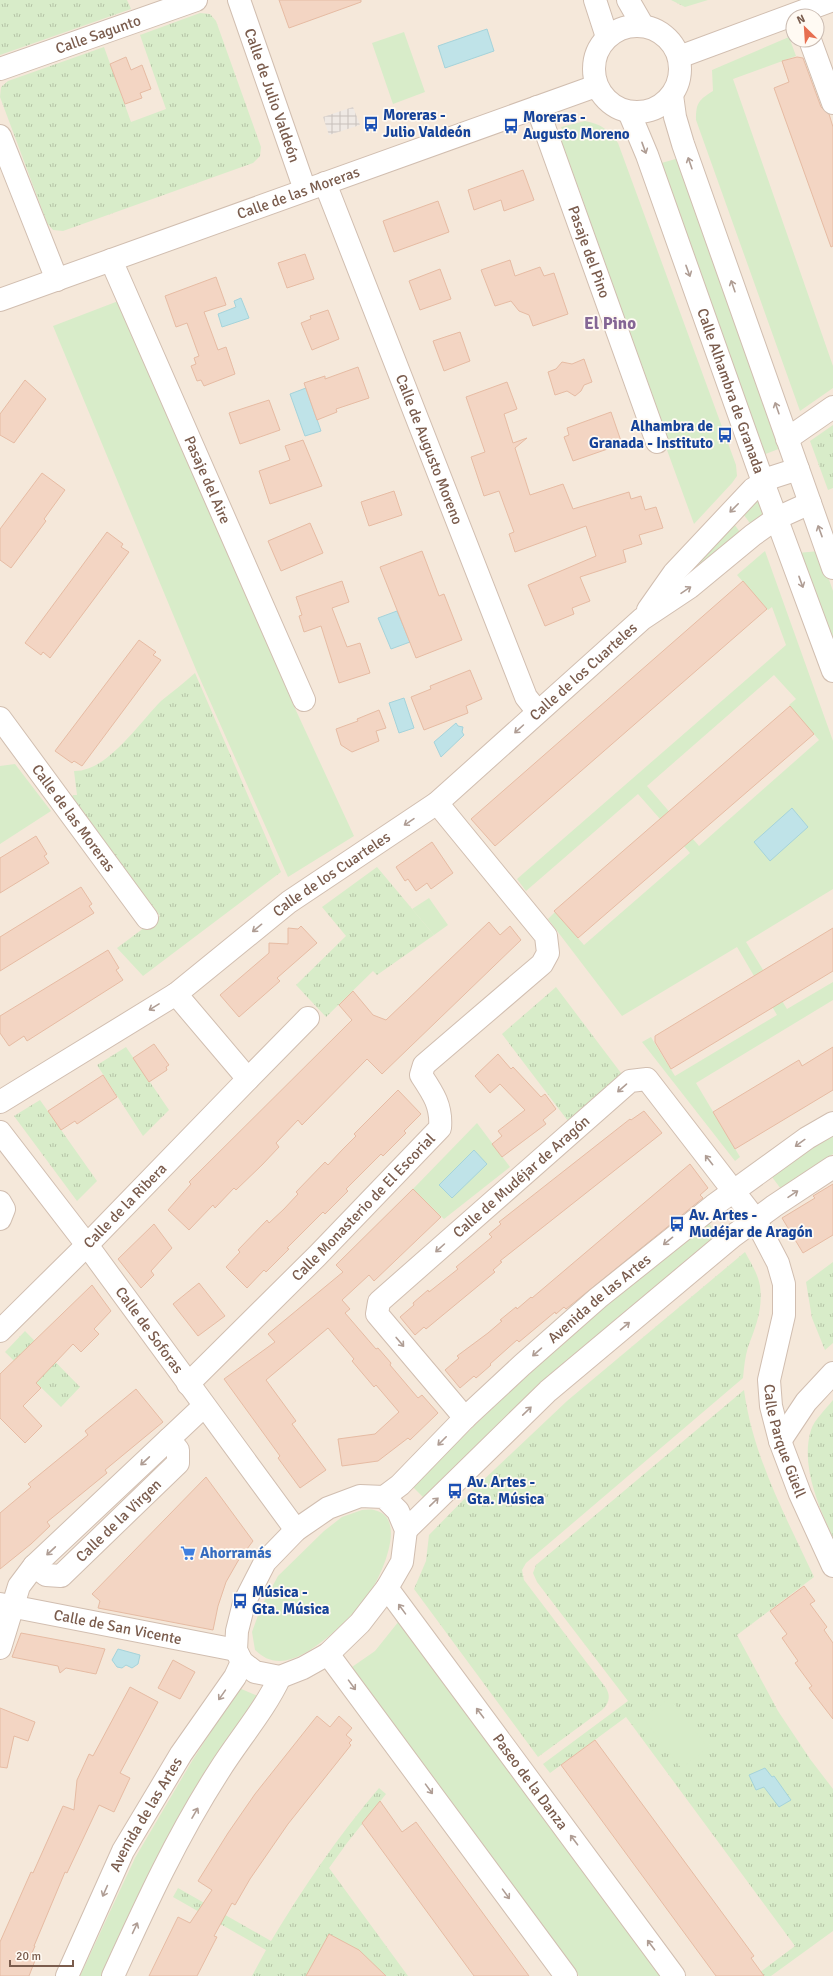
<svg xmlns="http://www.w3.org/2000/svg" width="833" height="1976" font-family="Signika,sans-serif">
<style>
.residential{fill:#f5e8da;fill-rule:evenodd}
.industrial{fill:url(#industrial-grid)}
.grass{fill:url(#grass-tufts)}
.garden{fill:#d8ecc9;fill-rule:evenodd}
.water{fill:#bfe3e8;stroke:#a5d3da}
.building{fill:#f3d5c3;stroke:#e6bba3}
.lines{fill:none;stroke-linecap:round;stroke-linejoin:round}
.minor-casing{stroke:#d1beb0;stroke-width:24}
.minor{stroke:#fff;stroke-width:22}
.oneway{stroke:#af9d94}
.labels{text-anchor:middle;stroke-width:3.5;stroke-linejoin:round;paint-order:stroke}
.street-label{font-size:15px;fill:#7a5c4d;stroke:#fffaf3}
.transit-label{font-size:15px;font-weight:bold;fill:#164399;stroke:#fffaf3;text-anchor:start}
.shop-label{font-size:15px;font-weight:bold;fill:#366cbe;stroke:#fffaf3;text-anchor:start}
.quarter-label{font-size:17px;font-weight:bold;fill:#846695;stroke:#fffaf3}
</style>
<defs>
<pattern id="industrial-grid" width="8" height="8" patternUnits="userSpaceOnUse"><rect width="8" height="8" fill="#efe9e4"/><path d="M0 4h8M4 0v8" fill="none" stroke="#c7c0bb"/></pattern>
<pattern id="grass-tufts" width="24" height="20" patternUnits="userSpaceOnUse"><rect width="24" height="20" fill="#d8ecc9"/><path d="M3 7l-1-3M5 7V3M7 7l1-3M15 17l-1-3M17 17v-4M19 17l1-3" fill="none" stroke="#b4c2a5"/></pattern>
</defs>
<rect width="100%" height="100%" fill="#fdf6ec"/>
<!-- residential -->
<path class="residential" d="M0,0H833V1976H0ZM793,16H817V40H793Z"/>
<!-- industrial -->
<path class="industrial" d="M353,107L360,125L329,135L323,117Z"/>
<!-- grass -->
<path class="grass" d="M0,0H127L131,9L0,55Z
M671,0H708L685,7Z
M200,13L210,14L216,21L261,147L260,156L253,163L63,231L53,230L47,223L0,97L1,87L8,81L104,47L131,122L166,109L140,35Z
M833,425V488L828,490L810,441Z
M195,673L281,872L143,976L117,948L160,916L71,799L73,795H77L74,771C107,772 139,723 161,701C172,692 184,683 195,673Z
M377,867L434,935L377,975L373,971L326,1017L296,985L346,936L322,907Z
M556,987L624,1077L568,1121L502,1034Z
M126,1047L169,1110L143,1136L97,1065Z
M40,1100L97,1181L77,1201L14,1116Z
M745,1252C751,1263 758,1274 760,1286C763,1309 756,1326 748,1347C745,1357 744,1367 743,1378L526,1563L522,1570L524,1580L606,1688C611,1697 609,1703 602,1710L538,1757L414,1589L426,1561L429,1535L476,1487L567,1401Z
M833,1262V1343L825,1350L812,1318L806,1282Z
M25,1331L80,1387L61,1407L5,1352Z
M744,1390C753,1457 786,1517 814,1577L737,1635L778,1711L810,1759L833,1789V1931L771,1976H755L795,1946L626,1717L550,1773L543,1764L628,1701L537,1582L533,1573L536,1565Z
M833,1400V1538C819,1507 800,1465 811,1430C814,1420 826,1409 833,1400Z
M379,1788L386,1794L347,1843L329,1868L408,1976H252L266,1950L173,1897L178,1888L271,1941C303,1888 338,1836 379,1788Z"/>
<!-- garden -->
<path class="garden" d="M404,32L425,92L393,104L372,43Z
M789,37L796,56L733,79L833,366V388L800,411L696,120C696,102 699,100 713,91L712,70Z
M585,121C600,124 609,129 618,143L736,465L737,476L732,483L694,524L667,450L579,189L556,141L566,137L561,127Z
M679,158L781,448L763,455L658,164Z
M121,300L293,704L354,836L288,877L197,672L53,326Z
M758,497L764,513L763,518L752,526L741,511Z
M732,521L742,535L687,583L681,576Z
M765,551L833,741V889L746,942L787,1009L833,982V1000L696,1083L740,1157L735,1161L642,1042L651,1037L675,1076L777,1015L737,947L622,1016L548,919L555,912L584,945L690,853L638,794L526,891L517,879L786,645L772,607L768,610L737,575ZM774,675L796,699L789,705L819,740L699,846L647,786Z
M819,551L833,591V648L798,553Z
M15,764L51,811L0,844V766Z
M429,898L448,925L434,935L412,909Z
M477,1123L510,1167L444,1219L413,1189Z
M833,1136V1154L781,1189L772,1177L814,1147Z
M708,1222L719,1237L426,1500L412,1486L529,1373L605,1307Z
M362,1510C366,1510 370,1509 374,1510C410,1517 379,1581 367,1597C351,1618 308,1661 280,1661C269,1661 263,1657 255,1650L252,1632L261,1607L278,1576L324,1531L342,1517Z
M399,1621L662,1976H579L352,1667L375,1651Z
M239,1688L258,1696L209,1768L152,1867L103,1976H80L135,1858L192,1761Z
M670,1698L708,1748L681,1768L643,1718Z"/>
<!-- water -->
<path class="water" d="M487,29L494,51L445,68L438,46Z
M241,298L249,318L222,327L218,314L236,307L234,301Z
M306,388L321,431L305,436L290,394Z
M397,611L410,642L391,649L378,618Z
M404,698L414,728L399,733L389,703Z
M456,723L458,726L463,727L462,732L464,735L441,757L434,742Z
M792,808L808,827L770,861L754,842Z
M474,1150L487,1164L452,1198L439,1185Z
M118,1649L140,1655L138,1664L132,1668L126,1665L122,1668L117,1667L112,1660Z
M765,1768L772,1777L774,1776L791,1800L779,1807L764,1787L756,1790L749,1775Z"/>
<!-- building -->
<path class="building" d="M279,0H361V2L289,28Z
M126,57L131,70L142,65L151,89L140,93L142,98L125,104L110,64Z
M797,57L803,58L821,107L829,114L833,127V246L831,247L774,88L789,82L782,61Z
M523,170L534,200L504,211L501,200L474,210L468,190Z
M438,201L449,232L394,252L383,221Z
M305,254L314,279L287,288L278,263Z
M510,260L515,276L540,267L544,276L554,273L568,314L533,326L529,315L519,311L511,301L495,306L481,270Z
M440,269L451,299L420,310L409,281Z
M216,277L226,305L204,312L218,350L226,347L235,374L204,386L201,380L197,381L191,366L196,364L194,358L199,356L187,323L176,327L165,296Z
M328,310L339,339L312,350L301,323L311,319L310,316Z
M460,332L470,361L444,371L433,341Z
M584,359L592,382L584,385L581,391L575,396L567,391L555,395L548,372L556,369L562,362L572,364Z
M358,367L369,398L336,409L337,412L317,420L304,383L325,376V379Z
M25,380L46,399L14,443L0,435V414Z
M507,382L517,409L504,414L513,443L527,438L515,448L530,495L563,484L573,509L629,492L631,499L641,496L645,510L656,507L663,528L639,535L642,544L623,550L626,562L580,577L590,601L572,608L574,614L545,626L528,585L596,556L586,526L515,552L509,534L514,532L499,491L484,496L471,457L485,452L466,397Z
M269,400L280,430L240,444L229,413Z
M611,412L622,444L573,461L564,437L569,435L567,428Z
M303,440L322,486L270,504L259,471L290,460L285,446Z
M42,473L65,490L44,519L46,521L11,568L0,560V529Z
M394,491L402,515L369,526L361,502Z
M310,523L323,553L281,571L268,541Z
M107,532L123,544L121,547L129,552L50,658L43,652L41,655L25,643Z
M422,551L439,596L444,594L462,640L416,658L380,567Z
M342,581L349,602L332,608L347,647L360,643L370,673L339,683L321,626L304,632L299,616L302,615L296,597Z
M743,581L767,609L495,846L471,819Z
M139,640L156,652L153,655L161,660L82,766L74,761L72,763L55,751Z
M470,670L482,699L466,706L468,713L424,730L411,697L431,689L430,686Z
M790,706L814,734L578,938L554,911Z
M379,710L386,728L376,731L379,741L352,752L341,745L336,729L358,721L357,719Z
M36,836L47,854L44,856L49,863L0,893V858Z
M432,842L453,873L431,889L427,883L416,891L408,879L405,881L396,867Z
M81,887L92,904L89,906L94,913L0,971V937Z
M489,922L500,935L510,926L521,940L382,1074L367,1059L302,1125L298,1120L276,1143L279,1147L262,1165L236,1190L234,1188L215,1208L213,1205L189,1230L168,1210L191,1184L189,1182L352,1020L339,1005L353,991L373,1015L386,1020Z
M301,926L317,943L277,978L280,981L239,1017L220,995L269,953V943L288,944V928L298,929Z
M833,928V971L671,1069L655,1042V1036Z
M108,950L119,968L116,970L123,980L27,1041L24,1036L9,1046L0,1033V1016Z
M154,1044L169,1065L166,1067L167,1070L149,1082L133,1058Z
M833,1047V1090L735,1149L713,1112L799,1060L802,1066Z
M498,1054L511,1069L513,1067L541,1097L545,1094L556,1109L543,1120L546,1124L502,1157L492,1144L502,1136L498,1131L525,1110L500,1084L490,1093L475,1076Z
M103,1075L117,1097L77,1124L75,1121L61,1130L48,1111Z
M398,1090L421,1114L404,1131L406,1133L383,1156L381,1154L346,1189L348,1191L325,1214L323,1212L287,1248L289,1249L266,1272L264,1270L247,1288L226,1267L240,1252L238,1250L267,1220L269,1223L284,1209L298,1194L296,1192L325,1162L328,1165L342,1150L356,1136L354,1134Z
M644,1111L662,1133L500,1261L502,1262L493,1270L495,1272L426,1329L424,1327L415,1335L400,1317L414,1305L413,1303L428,1290L429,1292L458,1269L456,1267L492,1237L489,1234L501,1224L499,1222L630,1119L631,1120Z
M690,1164L708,1188L700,1195L703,1198L566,1309L564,1307L556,1314L555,1312L519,1342L517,1340L490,1364L491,1365L483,1372L476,1378L474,1376L460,1388L445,1370L459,1358L457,1356L488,1333L502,1321L500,1320L516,1307L517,1309L531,1297L532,1298Z
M833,1184V1235L803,1253L782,1218L815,1198L813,1196Z
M413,1189L441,1217L374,1281L369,1275L342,1300L350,1309L345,1313L376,1349L378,1348L391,1363L390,1365L418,1398L422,1395L438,1413L410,1440L408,1438L378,1461L342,1466L338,1439L375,1434L399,1412L376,1385L374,1387L352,1361L354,1359L328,1328L266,1380L296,1421L292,1424L326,1470L300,1488L278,1458L280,1456L224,1379L275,1342L268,1334L343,1272L336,1265Z
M154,1224L172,1248L151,1271L154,1275L141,1288L118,1259Z
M199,1283L225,1316L198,1336L173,1304Z
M92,1285L111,1311L94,1329L99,1334L81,1352L73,1344L36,1383L41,1388L23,1406L42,1426L25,1443L0,1418V1374Z
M136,1389L163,1422L105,1470L107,1473L47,1522L50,1526L31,1544L0,1569V1513L31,1487L28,1484L88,1435L85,1431Z
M206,1477L253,1541L238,1561L226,1582L218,1606L213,1630L98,1608L100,1601L92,1594Z
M804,1586L815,1601L810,1604L827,1627L824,1630L833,1643V1719L809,1688L812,1686L795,1663L798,1661L782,1638L787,1634L770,1611Z
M21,1633L80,1644L105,1649L96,1674L66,1668L60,1673L58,1666L12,1657Z
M173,1660L195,1672L180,1699L158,1688Z
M130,1687L158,1702L120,1773L130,1778L114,1812L99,1805L67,1873L65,1872L34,1946H35L31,1955L36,1958L29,1976H0V1942L31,1872L33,1873L63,1806L74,1810L77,1780L89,1754L93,1756Z
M0,1708L35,1722L28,1741L14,1736L7,1768L0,1767Z
M317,1716L330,1727L339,1716L352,1728L346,1735L352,1740L349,1743L351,1745L288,1824L250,1879L235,1905L232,1903L214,1936L217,1937L197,1976H149L178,1917L190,1923L212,1890L198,1881L228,1833L255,1794Z
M595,1740L754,1956L751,1958L764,1976H716L561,1765Z
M380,1801L402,1832L416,1822L529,1976H474L362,1823Z
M329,1934L359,1950L386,1976H306Z"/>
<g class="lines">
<!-- minor casing -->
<g class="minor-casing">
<g id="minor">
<path id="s1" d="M239,0L305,190"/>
<path d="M595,0L607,37"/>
<path d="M628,0L643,26"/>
<circle cx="637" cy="69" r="43"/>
<path d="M810,40L833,103"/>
<path d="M679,57L833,0"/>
<path id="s2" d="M0,69L196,0"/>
<path d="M672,95L675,117L683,144L833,568"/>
<path id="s3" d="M537,107L657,442"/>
<path id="s4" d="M629,112L647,155L763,482L833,671"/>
<path d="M0,136L57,280"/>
<path id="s5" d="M325,183L526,697L538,712"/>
<path id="s6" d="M111,260L304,700"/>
<path id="s7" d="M0,300L596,86"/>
<path d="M787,439L833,407"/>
<path d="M648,610L674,573L753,489L773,477L798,469"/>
<path id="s8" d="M0,718L147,918"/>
<path d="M248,1079L308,1018"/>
<path id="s9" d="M0,1102L176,994L289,902L437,803L642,619L690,587L753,535L777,518L810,503"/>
<path id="s10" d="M0,1132L87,1245L296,1530"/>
<path d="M0,1202L4,1209L0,1219"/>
<path id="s11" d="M0,1331L87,1245L248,1079L176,994"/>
<path id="s12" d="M188,1384L317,1256L440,1128C442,1106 433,1093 421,1075L424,1065L542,964L548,953L546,936L437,803"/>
<path id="s13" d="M465,1418L377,1314L379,1302L630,1081L647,1079L755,1219L778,1263L784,1284V1315L769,1380L771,1406L780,1441L800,1494L833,1566"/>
<path d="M780,1441L806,1402L833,1373"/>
<path d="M360,1496L384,1497L398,1511L406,1530L402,1562L387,1588L360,1623L328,1654L303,1668L280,1677L255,1672L242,1662L236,1650L237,1631L244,1603L265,1562L296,1530L328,1508Z"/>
<path id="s14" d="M384,1497L400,1485L465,1418L522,1365L598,1298L713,1206L807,1138L833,1123"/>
<path d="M406,1530L548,1391L733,1236L774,1206L833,1167"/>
<path id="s15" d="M34,1566L46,1575L61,1576L178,1463V1450L169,1439"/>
<path id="s16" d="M387,1588L674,1976"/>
<path id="s17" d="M0,1604L236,1650"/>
<path d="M0,1648L19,1586L34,1566L204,1406"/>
<path d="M328,1654L566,1976"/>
<path id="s18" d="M67,1976L123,1851L181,1754L235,1677L242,1662"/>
<path d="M113,1976C145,1906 177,1836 219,1771C239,1739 264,1711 280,1677"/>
</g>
</g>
<!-- minor -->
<use href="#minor" class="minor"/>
</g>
<!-- one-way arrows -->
<defs><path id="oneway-shaft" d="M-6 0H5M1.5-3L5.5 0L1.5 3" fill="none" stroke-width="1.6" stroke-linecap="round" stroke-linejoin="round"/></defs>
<g class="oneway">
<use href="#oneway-shaft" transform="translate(644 148) rotate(70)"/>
<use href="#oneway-shaft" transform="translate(690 163) rotate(-109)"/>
<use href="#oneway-shaft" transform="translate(688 271) rotate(70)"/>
<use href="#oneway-shaft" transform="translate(733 286) rotate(-109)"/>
<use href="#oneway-shaft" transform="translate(777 408) rotate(-109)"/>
<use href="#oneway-shaft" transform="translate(734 508) rotate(135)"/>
<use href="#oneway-shaft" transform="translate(820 531) rotate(-110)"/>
<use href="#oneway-shaft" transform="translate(801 582) rotate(70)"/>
<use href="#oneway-shaft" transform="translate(686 590) rotate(-34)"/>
<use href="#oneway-shaft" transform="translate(519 729) rotate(138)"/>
<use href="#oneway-shaft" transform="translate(409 822) rotate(146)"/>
<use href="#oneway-shaft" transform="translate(257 928) rotate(141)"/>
<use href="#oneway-shaft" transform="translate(154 1007) rotate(148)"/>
<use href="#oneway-shaft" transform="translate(622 1088) rotate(139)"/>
<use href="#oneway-shaft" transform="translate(800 1143) rotate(144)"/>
<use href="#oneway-shaft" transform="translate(709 1160) rotate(-128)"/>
<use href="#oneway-shaft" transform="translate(793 1194) rotate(-34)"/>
<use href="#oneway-shaft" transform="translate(668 1241) rotate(141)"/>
<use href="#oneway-shaft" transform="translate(440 1248) rotate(138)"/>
<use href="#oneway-shaft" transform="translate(625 1326) rotate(-40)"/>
<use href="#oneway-shaft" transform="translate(400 1342) rotate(50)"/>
<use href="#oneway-shaft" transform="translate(537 1352) rotate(139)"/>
<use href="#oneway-shaft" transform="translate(527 1411) rotate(-44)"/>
<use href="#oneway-shaft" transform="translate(442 1441) rotate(135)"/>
<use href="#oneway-shaft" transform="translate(145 1461) rotate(137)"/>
<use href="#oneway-shaft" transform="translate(434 1502) rotate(-44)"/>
<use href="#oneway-shaft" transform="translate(51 1551) rotate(137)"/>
<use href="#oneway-shaft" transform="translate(402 1609) rotate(-126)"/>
<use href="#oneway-shaft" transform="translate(352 1685) rotate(54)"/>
<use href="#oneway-shaft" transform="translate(222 1695) rotate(125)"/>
<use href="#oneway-shaft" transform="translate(480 1713) rotate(-127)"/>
<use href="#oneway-shaft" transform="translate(429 1789) rotate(54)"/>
<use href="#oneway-shaft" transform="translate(195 1813) rotate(-60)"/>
<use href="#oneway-shaft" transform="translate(574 1840) rotate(-127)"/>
<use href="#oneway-shaft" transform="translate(105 1891) rotate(114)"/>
<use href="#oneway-shaft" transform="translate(506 1894) rotate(54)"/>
<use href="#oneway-shaft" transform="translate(135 1928) rotate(-65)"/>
<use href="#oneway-shaft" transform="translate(651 1945) rotate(-127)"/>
</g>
<!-- icons -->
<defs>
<g id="bus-bare" transform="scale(1.2)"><path d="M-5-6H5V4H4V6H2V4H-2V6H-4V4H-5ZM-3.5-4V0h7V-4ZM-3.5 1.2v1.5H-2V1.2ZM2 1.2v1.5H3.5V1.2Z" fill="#1a4fb4" stroke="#fffaf3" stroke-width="2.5" paint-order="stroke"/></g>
<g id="supermarket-bare" transform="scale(1.2)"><path d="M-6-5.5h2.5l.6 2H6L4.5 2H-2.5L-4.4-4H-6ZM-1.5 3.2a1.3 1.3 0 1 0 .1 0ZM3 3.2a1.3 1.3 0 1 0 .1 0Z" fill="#3f7fe0" stroke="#fffaf3" stroke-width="2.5" paint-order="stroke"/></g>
</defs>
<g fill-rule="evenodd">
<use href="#bus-bare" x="371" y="124"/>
<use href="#bus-bare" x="511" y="126"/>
<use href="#bus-bare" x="725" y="435"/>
<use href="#bus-bare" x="677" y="1224"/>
<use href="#bus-bare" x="455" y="1491"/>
<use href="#supermarket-bare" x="188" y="1553"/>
<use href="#bus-bare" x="240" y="1601"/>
</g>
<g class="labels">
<!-- street labels -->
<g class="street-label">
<text dy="5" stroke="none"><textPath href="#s2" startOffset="104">Calle Sagunto</textPath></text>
<text dy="5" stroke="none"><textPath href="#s1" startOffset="101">Calle de Julio Valdeón</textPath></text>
<text dy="5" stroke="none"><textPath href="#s7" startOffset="317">Calle de las Moreras</textPath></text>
<text dy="5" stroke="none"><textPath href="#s3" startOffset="154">Pasaje del Pino</textPath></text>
<text dy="5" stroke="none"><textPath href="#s4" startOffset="297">Calle Alhambra de Granada</textPath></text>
<text dy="5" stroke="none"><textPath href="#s5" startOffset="286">Calle de Augusto Moreno</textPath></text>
<text dy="5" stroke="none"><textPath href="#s6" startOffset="240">Pasaje del Aire</textPath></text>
<text dy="5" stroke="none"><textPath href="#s9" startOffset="727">Calle de los Cuarteles</textPath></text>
<text dy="5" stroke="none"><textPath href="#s8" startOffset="124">Calle de las Moreras</textPath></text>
<text dy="5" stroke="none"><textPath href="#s9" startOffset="403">Calle de los Cuarteles</textPath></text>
<text dy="5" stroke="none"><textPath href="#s13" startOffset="338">Calle de Mudéjar de Aragón</textPath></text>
<text dy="5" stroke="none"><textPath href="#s11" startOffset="177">Calle de la Ribera</textPath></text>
<text dy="5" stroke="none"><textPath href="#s12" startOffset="249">Calle Monasterio de El Escorial</textPath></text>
<text dy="5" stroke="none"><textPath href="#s14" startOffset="293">Avenida de las Artes</textPath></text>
<text dy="5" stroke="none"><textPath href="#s10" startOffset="248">Calle de Soforas</textPath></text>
<text dy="5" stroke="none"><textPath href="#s13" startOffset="909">Calle Parque Güell</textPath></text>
<text dy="5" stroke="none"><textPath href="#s15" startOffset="110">Calle de la Virgen</textPath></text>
<text dy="5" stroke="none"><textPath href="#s17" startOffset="120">Calle de San Vicente</textPath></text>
<text dy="5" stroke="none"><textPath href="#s16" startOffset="241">Paseo de la Danza</textPath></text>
<text dy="5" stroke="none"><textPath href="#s18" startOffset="180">Avenida de las Artes</textPath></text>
</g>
<!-- transit labels -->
<g class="transit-label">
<text x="383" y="120">Moreras -<tspan x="383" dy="17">Julio Valdeón</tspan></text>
<text x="523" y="122">Moreras -<tspan x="523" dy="17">Augusto Moreno</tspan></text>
<text x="713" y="431" text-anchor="end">Alhambra de<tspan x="713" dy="17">Granada - Instituto</tspan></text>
<text x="689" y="1220">Av. Artes -<tspan x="689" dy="17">Mudéjar de Aragón</tspan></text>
<text x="467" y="1487">Av. Artes -<tspan x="467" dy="17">Gta. Música</tspan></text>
<text x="252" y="1597">Música -<tspan x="252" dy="17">Gta. Música</tspan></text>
</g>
<!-- shop labels -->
<g class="shop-label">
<text x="200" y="1558">Ahorramás</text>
</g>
<!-- quarter labels -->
<g class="quarter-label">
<text x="610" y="329">El Pino</text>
</g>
</g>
<!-- north arrow -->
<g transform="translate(805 28) rotate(335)"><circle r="19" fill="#fffaf3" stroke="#cabbb1"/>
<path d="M0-3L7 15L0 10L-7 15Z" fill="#e76f51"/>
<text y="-6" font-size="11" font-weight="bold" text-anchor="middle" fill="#7a5c4d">N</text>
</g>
<!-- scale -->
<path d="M10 1960v6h63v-6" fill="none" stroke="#7a5c4d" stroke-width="2"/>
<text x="16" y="1960" font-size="12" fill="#7a5c4d" stroke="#fffaf3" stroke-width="3" paint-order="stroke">20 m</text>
</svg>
